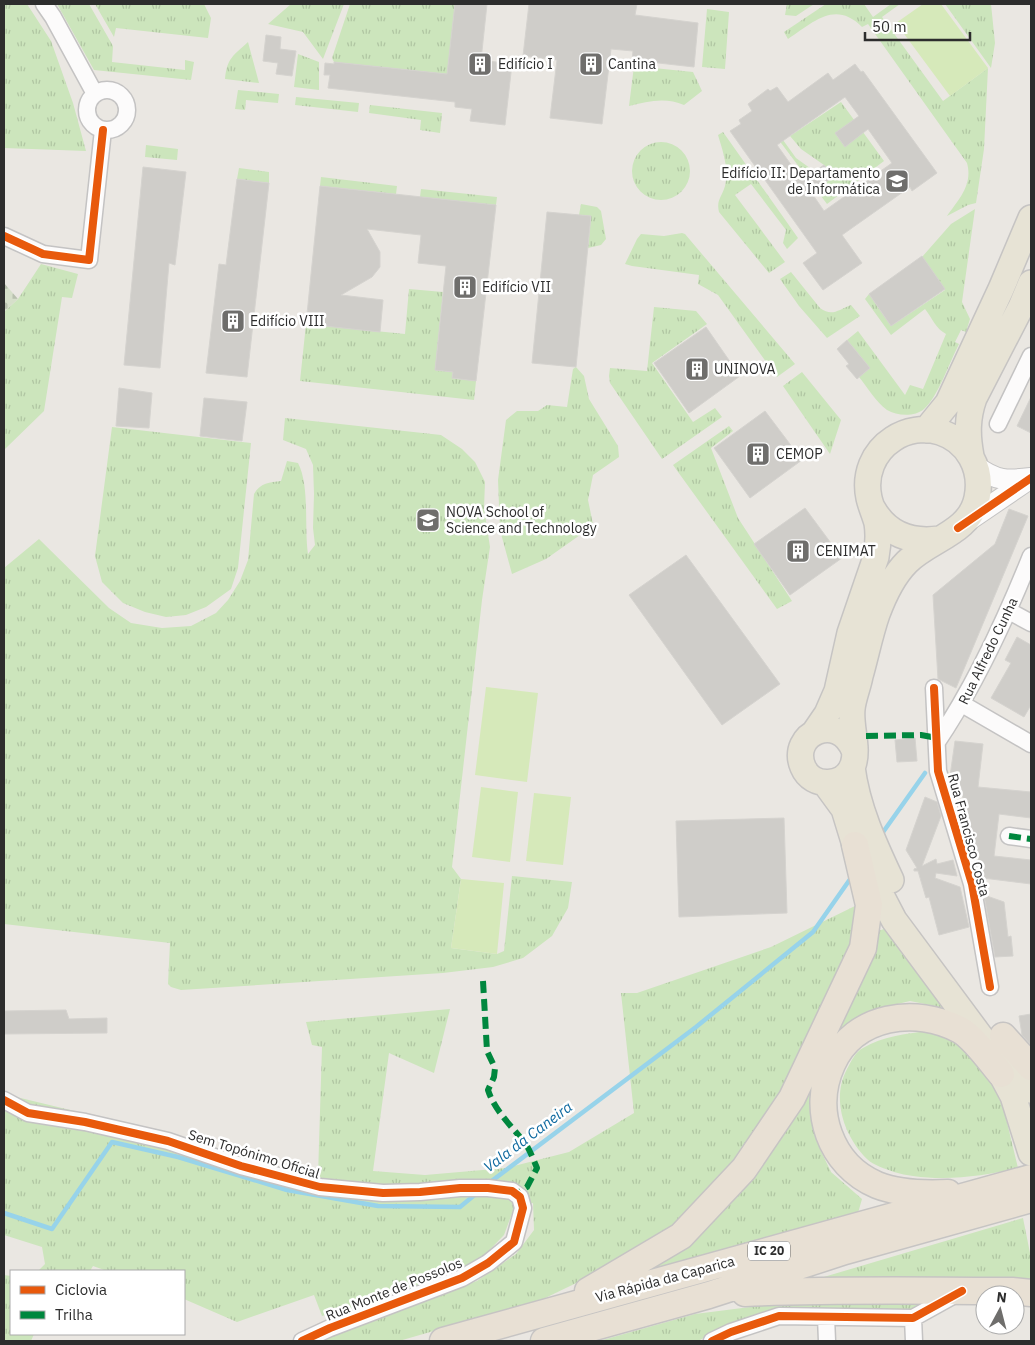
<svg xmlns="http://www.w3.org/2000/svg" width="1035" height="1345" font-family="'IBM Plex Sans',sans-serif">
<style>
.grass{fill:url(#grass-tufts)}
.cemetery{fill:url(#cemetery-stones)}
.pitch{fill:#d6e9ba}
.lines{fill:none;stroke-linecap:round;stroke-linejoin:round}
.stream{stroke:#97d3ea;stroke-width:4.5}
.building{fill:#cfcdc9;stroke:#d5d3cf;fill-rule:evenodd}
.minor-casing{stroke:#c4c3c3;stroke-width:19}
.tertiary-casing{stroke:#c4c3c3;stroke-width:22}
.primary-casing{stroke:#c6c4c3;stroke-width:28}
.trunk-casing{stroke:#c6c4c3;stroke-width:29}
.minor{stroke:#fcfbfb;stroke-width:16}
.tertiary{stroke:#fcfbfb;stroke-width:20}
.primary{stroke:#e7e3d5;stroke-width:25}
.trunk{stroke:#e8e0d4;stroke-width:26}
.quiet{stroke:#00873e;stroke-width:6;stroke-dasharray:12 6;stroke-linecap:butt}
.cycleway-casing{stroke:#fff;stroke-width:11}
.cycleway{stroke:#e8590c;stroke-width:8}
.labels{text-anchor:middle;stroke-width:5;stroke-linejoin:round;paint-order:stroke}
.shield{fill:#fff;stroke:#6c6c6c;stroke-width:1}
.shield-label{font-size:12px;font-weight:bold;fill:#2d2d2d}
.poi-label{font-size:14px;fill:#2d2d2d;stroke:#fff;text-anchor:start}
.street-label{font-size:14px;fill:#2d2d2d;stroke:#fff}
.water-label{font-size:15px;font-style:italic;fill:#0e699f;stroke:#fff}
</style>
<defs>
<pattern id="grass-tufts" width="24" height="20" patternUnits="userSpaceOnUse" patternTransform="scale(1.25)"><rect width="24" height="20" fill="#cce5bc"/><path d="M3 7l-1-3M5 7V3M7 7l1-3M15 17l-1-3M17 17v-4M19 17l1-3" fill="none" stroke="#b0c5a2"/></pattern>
<pattern id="cemetery-stones" width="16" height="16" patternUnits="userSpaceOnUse" patternTransform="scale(1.25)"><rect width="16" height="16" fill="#d6dfca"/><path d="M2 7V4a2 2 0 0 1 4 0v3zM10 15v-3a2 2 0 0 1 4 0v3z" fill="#b8c0ae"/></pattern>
</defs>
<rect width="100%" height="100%" fill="#eae7e2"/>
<!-- grass -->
<path class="grass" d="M4,4H27L51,41L73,103L86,151L4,148Z
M57,4H89L113,46L112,62L185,70V60L194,62L191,80L94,70Z
M95,4H204L211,18L208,38L116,28L114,37Z
M291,4H344L323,59L303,32L268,24Z
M350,4H455L448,66L454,75L334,62L332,58Z
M787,4H814L796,16L785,15Z
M826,4H864L873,17L891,4H900L882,17L943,101L988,68L984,149L976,203L968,205L947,216C959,199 973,185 967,163L868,24L862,27C835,0 814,22 788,39L784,32Z
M945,4H991L995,43L991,68Z
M707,9L729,12L725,69L702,67Z
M248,42L259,83L225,79C227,58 233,56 248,42Z
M298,54L319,62V90L294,87Z
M634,66L693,72L702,91L684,105C666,97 648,101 629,106Z
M238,90L279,94L278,103L246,100L245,110L235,109Z
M296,97L359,103L358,112L295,105Z
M841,102L884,161L827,204L763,119L765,115L796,158L814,171L823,184L833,177L824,165L801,149L790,136Z
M370,105L442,113L440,133L420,130L421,120L369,113Z
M723,132L798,238L787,249L783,243L786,230L751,184L735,195L785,262L769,273L719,212C716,200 722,197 725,186C729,168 723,152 718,135Z
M632 171a29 29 0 1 1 58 0a29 29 0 1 1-58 0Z
M146,145L178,149L177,160L145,157Z
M239,168L269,172V183L237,179Z
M321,177L397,186L396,194L320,186Z
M421,189L497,197L496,205L420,197Z
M581,204L597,207L601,211L606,239L601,245L588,248L591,216L579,215Z
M975,209L962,302L970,319L966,332L961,330L955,342L959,344C950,361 938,397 924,409C915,417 897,416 887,410C876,402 868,388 859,377L870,368L847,340L858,331L905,395L910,385L923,389L946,334C935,328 933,319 925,309L891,335L865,299L869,294L891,326L945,290L922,257L951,224Z
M682,233L685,234L795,364L777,377L718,295L698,284L699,275L632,266L625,264L637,239L641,234L664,236Z
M41,264L78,274L72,298L62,297L44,411L4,450V312L18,299Z
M791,272L820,308C832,317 838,310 851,305L860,316L827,338L799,306L780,279Z
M409,289L443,292L435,370L453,372L452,378L476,381L474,400L300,381L306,324L405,334Z
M654,307L696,311L707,324L652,363L693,422L715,408L722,417L662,459L610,383L609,376L610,368L647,371Z
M576,367L584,376L589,399L618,446L619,457L593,475L588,500L593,524L590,528L546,559L512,574L500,530L498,480L506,420L517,411H538L547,405L567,407L573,369Z
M802,372L841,420L830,454L783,386Z
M285,418L441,435L462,449L475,462L485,482L484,508L490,547L482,600L452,867L461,879L451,948L497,954L504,951L512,876L572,882L568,908L552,936L523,958L493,967L443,973L181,990L171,987L168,984L170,943L4,924V568L39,539L109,608L131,623L162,628L191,626L216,613L228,600L240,581L248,560L254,494C260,483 270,482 281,481L287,461L298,463C310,486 304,526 308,554L315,545L313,528L314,494L313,465L306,449L283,440Z
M729,426L733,431L711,448L738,518L792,601L777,609L673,465Z
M112,427L251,443L238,568L231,589L206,607L186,615L166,617L145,612L123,603L102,582L95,556Z
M855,906L859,928L760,1136L709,1195L653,1241L593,1275L541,1300L399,1341H320L359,1324L477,1281L516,1254L534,1230L533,1203L514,1208L504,1235L476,1264L396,1296L322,1316L314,1295L237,1322L184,1299V1271H107L93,1266L90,1271H38L45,1264L42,1247L4,1235V1094L124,1123L268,1166L318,1176L322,1047L312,1045L306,1022L450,1009L434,1073L389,1053L373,1171L425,1175L506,1168L569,1152L634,1113L621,993H637L771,947Z
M887,928L945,1008L910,1001L881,1008L851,1023L813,1117L820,1149L831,1172L862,1199L858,1213L624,1283L748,1178L875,932Z
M928,1031L964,1045L994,1083L1005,1114L1018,1168C983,1176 949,1181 913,1176C907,1175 900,1174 894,1172C886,1169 873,1165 867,1159C844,1136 831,1099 847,1069C851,1062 855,1052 863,1048C883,1036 905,1034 928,1031Z
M1023,1218L1031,1258V1287L817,1279Z
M4,1275L11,1276V1334H34L31,1341H4Z
M930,1301L907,1313L841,1308L758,1314L723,1328L698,1341H599L695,1314L774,1304Z"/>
<!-- cemetery -->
<path class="cemetery" d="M4,283L18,299L4,312Z"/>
<!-- pitch -->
<path class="pitch" d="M923,4H941L988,68L950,96L896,23Z
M486,687L538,693L527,782L475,775Z
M481,787L518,792L510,862L472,857Z
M534,793L571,797L563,865L526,861Z
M461,879L504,883L497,954L451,948Z"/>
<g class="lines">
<!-- stream -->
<path class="stream" d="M881,835L925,773
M489,1183L696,1027L813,932L853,875
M4,1213L52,1229L112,1142L178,1157L287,1190L378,1206L460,1207L477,1193"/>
</g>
<!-- building -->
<path class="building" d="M455,4H487L481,60L512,64L505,125L470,121L472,109L455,107V102L328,88L330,75H324L325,63L334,64V62L447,74Z
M529,4H637L635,15L698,23L694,67L632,60L633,51L611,49L602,124L550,118L557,60L523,56Z
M266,35L281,37L280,49L296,51L292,76L276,74L278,63L263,61Z
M855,64L861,72L863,71L937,173L912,191L910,187L842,235L862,263L823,290L803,263L817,253L730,131L741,124L739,120L752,111L748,104L768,89L770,91L777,87L788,102L828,73L833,80ZM845,97L859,116L835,133L845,147L868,129L892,163L824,211L811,192L833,177L824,165L802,180L777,145Z
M143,167L186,172L175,265L169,263L160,368L124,365Z
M237,179L269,183L247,377L206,373L219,264L226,265Z
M320,186L496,205L476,381L452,378L453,372L435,370L446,266L418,263L421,235L367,229L380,252V267L372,277L341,295L383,300L380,332L306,324Z
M547,212L591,216L576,367L532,363Z
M922,256L945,289L891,326L869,294Z
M706,327L740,376L689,413L654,363Z
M847,340L870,368L857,379L846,366L849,364L837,349Z
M119,388L152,393L149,428L116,426Z
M1031,397V433L1017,426Z
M204,398L247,402L242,441L200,436Z
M765,411L802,460L750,498L714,448Z
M805,508L842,558L790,595L754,544Z
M1009,509L1028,516L956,688L938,679L933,595L995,544Z
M686,555L780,684L722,725L629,595Z
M1017,637L1031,645V705L1024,717L991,698L1011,663L1005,660Z
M915,738L917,761L897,762L895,740Z
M955,741L983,744L978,787L1031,792V818L999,814L994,856L1031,860V884L983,878L957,774L953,784L950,776Z
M925,797L937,802L941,816L922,866L936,859L937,864L953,860L957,876L936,873L935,878L960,887L969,927L939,935L929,897L926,898L918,871H914V869L917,868L906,850Z
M784,818L787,913L679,917L676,821Z
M984,895L1004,902L1008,937L1011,936L1013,956L995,957Z
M66,1010L69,1019L107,1018V1033L4,1034V1011Z
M1031,1014V1045L1022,1035L1019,1016Z"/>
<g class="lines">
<!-- minor casing -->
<g class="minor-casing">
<path id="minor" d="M44,4L53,17L95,94
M87 110a20 20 0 1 1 40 0a20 20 0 1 1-40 0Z
M4,236L43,254L89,260L103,130
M998,424L1031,356
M1009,611L1031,623
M934,688L938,771L972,884L990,987
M962,704L1031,744
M937,742C976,684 1005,621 1031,556
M1009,836L1031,839
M4,1100L28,1113L85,1122L168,1141L241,1166L320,1187L383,1193L420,1192L460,1188H488L512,1191L520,1197L523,1208L514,1242L488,1263L462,1278L330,1328L302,1341
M826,1317L827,1341
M913,1318L914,1341
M712,1341L731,1332L779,1316L913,1318L958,1293"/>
</g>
<!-- tertiary casing -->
<g class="tertiary-casing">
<path id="tertiary" d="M976,466C996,481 1007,481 1031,478
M965,523L1031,478"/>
</g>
<!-- primary casing -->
<g class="primary-casing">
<path id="primary" d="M926,430L948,403L1001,289L1031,218
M971,456C967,435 967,418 974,398L1021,307L1031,283
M873,509C887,534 910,543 939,539
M814,733L827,714L837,691L850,633L876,557C878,546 879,535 877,523C875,515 871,507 869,498C864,475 873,452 893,439C906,430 924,427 940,432C968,441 983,469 977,498C970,533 930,539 907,562C893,576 884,595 877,614C870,634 866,655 860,676C858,687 853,698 852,709C850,727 859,748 853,765C845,787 812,789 803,767C789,734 838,711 854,750
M852,767C857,807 874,844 891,880
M825,783L844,809L855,845L894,920L983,1040L1013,1096L1031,1153
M1010,1049L1031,1090"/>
</g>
<!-- trunk casing -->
<g class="trunk-casing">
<path id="trunk" d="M1003,1036L1031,1067
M948,1193C927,1194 897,1193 877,1185C830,1165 811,1110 832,1064C854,1015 916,1006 960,1030C974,1038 990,1061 1001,1074
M588,1291L681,1236L744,1169L792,1098L863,948L869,905L855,845
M745,1293C834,1289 923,1291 1012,1291L1031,1293
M443,1341L1031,1178
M544,1341L709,1295L845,1251L1031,1199"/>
</g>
<!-- minor -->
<use href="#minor" class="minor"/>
<!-- tertiary -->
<use href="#tertiary" class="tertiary"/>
<!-- primary -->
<use href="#primary" class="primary"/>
<!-- trunk -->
<use href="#trunk" class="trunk"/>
<!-- quiet -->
<path class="quiet" d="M866,736L921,735L937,738
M1009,836L1031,839
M483,981L487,1051L495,1068L494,1077L488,1090C495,1112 514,1128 527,1146C531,1153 534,1161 537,1168L527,1187L516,1194"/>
<!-- cycleway casing -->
<g class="cycleway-casing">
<path id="cycleway" d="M4,236L43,254L89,260L103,130
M958,528L1031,478
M934,688L938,771L972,884L990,987
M4,1100L28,1113L85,1122L168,1141L241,1166L320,1187L383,1193L420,1192L460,1188H488L512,1191L520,1197L523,1208L514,1242L488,1263L462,1278L330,1328L302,1341
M712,1341L731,1332L779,1316L913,1318L962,1291"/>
</g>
<!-- cycleway -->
<use href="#cycleway" class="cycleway"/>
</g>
<!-- icons -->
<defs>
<g id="building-square" transform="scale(1.25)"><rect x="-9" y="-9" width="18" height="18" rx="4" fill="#6f6e6c" stroke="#fff"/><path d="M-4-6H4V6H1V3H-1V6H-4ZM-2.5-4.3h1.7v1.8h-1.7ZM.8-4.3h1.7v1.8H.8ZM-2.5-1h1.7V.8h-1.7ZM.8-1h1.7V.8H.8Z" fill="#fff"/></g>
<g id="university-square" transform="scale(1.25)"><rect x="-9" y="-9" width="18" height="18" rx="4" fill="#6f6e6c" stroke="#fff"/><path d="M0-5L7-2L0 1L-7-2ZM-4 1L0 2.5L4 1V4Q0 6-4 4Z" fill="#fff"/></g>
</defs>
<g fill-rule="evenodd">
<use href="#building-square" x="480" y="64"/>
<use href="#building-square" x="591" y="64"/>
<use href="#university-square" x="897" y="181"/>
<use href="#building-square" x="465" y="287"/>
<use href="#building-square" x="233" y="321"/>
<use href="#building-square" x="697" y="369"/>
<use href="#building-square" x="758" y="454"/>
<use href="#university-square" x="428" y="520"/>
<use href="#building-square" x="798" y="551"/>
</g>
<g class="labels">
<!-- shield labels -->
<rect class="shield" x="748" y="1241.5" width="42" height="19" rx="4"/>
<g class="shield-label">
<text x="769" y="1255">IC 20</text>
</g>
<!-- poi labels -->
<g class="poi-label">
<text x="498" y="69">Edifício I</text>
<text x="608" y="69">Cantina</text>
<text x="880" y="178" text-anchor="end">Edifício II: Departamento<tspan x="880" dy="16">de Informática</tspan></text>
<text x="482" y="292">Edifício VII</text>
<text x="250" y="326">Edifício VIII</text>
<text x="714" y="374">UNINOVA</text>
<text x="776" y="459">CEMOP</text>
<text x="446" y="517">NOVA School of<tspan x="446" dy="16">Science and Technology</tspan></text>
<text x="816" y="556">CENIMAT</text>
</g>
<!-- street labels -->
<g class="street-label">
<text transform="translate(988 651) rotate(-64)" y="5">Rua Alfredo Cunha</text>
<text transform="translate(969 835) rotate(75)" y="5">Rua Francisco Costa</text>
<text transform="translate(254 1154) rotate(17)" y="5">Sem Topónimo Oficial</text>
<text transform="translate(665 1279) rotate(-15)" y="5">Via Rápida da Caparica</text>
<text transform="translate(394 1289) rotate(-22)" y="5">Rua Monte de Possolos</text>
</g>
<!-- water labels -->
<g class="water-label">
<text transform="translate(528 1137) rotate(-37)" y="5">Vala da Caneira</text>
</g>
</g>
<!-- border -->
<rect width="1035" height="1345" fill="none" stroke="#2d2d2d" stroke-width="10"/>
<!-- legend -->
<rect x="10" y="1270" width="175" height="65" fill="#ffffff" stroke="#ababab"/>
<rect x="20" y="1286" width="25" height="8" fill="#e8590c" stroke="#ababab"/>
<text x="55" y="1295" font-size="15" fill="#2d2d2d">Ciclovia</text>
<rect x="20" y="1311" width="25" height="8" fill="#00873e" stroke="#ababab"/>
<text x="55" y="1320" font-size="15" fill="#2d2d2d">Trilha</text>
<!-- north arrow -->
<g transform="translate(1000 1310) rotate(7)"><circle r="24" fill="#ffffff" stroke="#ababab"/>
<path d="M0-4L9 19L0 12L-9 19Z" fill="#6f6e6c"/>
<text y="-8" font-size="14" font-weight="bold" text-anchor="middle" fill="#2d2d2d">N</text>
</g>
<!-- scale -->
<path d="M865 32v8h105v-8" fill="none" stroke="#2d2d2d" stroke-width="2.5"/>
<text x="872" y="32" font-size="15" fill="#2d2d2d" stroke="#ffffff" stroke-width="4" paint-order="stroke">50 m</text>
</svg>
